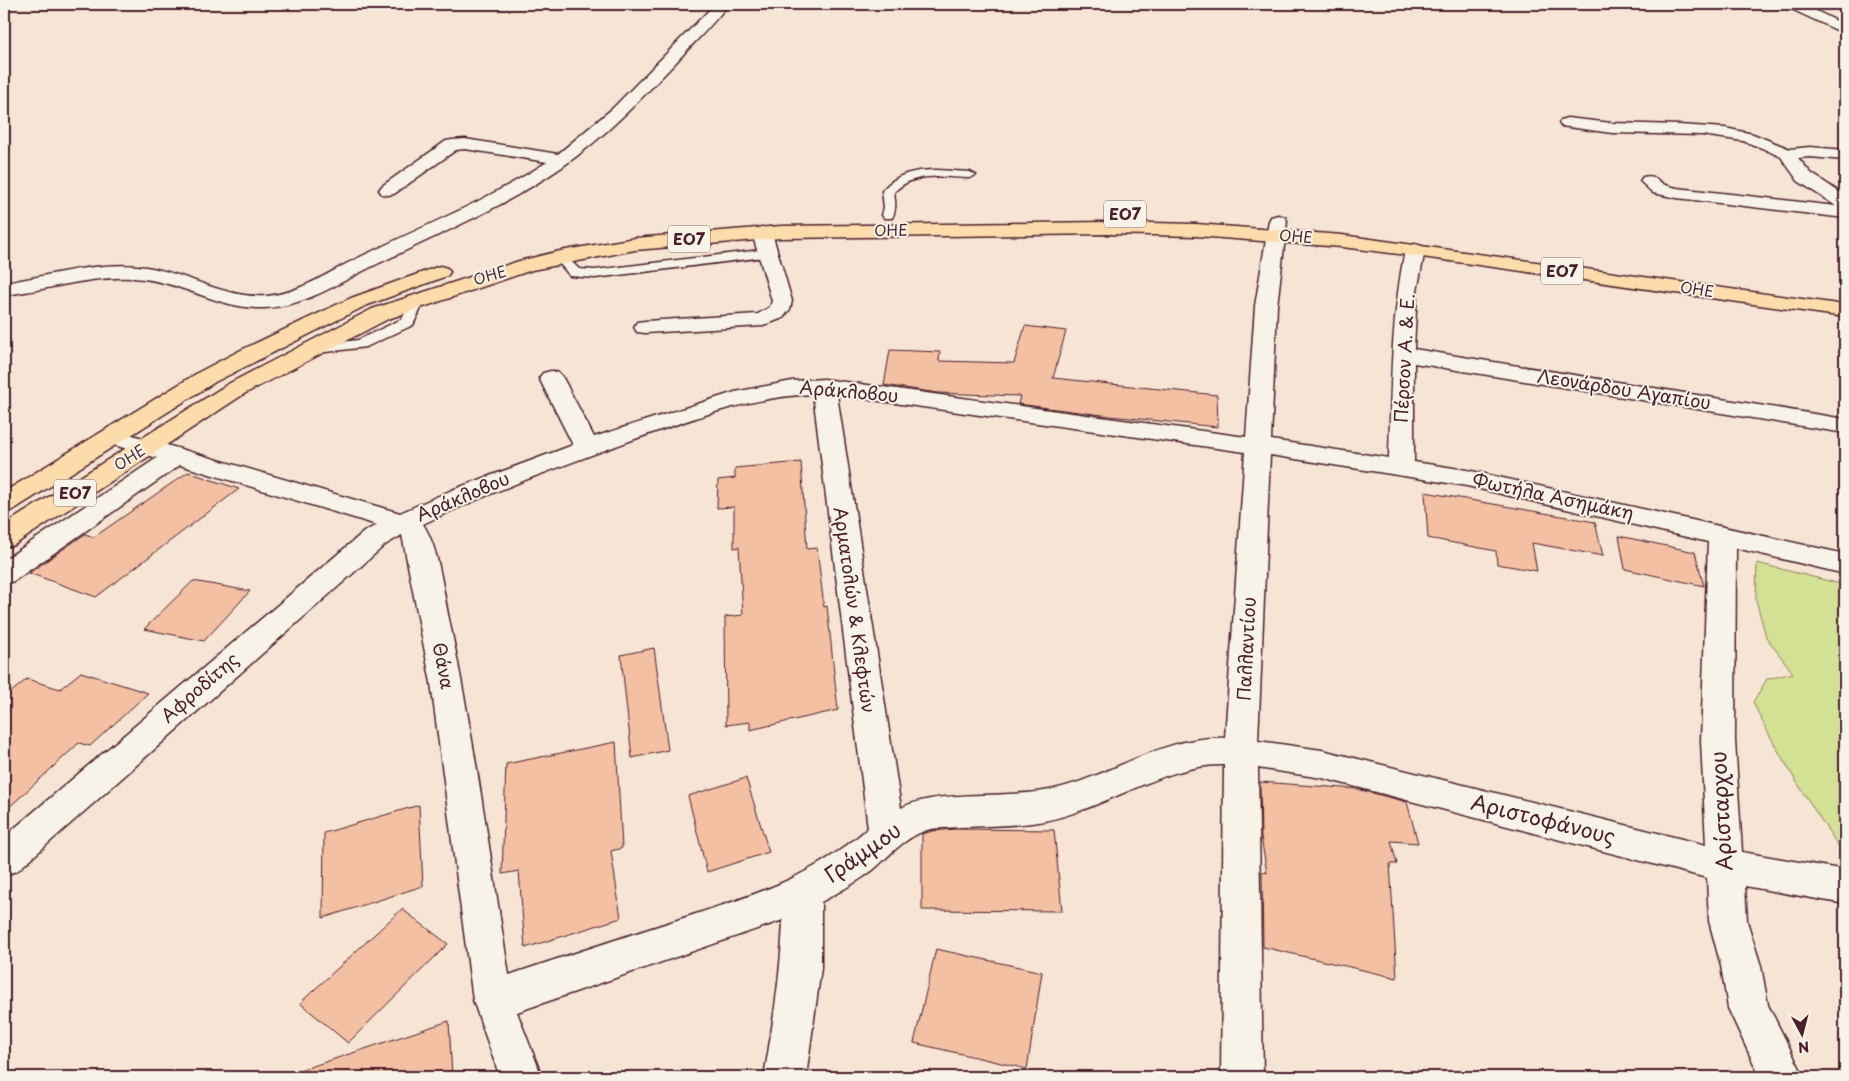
<svg xmlns="http://www.w3.org/2000/svg" width="1849" height="1081" font-family="'Playpen Sans',sans-serif">
<style>
.green{fill:#d2e194;stroke:#8e8060}
.building{fill:#f3c0a4;stroke:#4a1f2b}
.lines{fill:none;stroke-linecap:round;stroke-linejoin:round}
.service-casing{stroke:#4a1f2b;stroke-width:3}
.minor-casing{stroke:#4a1f2b;stroke-width:3}
.primary-casing{stroke:#4a1f2b;stroke-width:3}
.service{fill:#f7f3e8;fill-rule:evenodd}
.minor{fill:#f7f3e8;fill-rule:evenodd}
.primary{fill:#fddcac;fill-rule:evenodd}
.labels{text-anchor:middle;stroke-width:4;stroke-linejoin:round;paint-order:stroke}
.far-street-label{font-size:15px;fill:#4a1f2b;stroke:#f7f3e8}
.shield{fill:#f7f3e8;stroke:#7e5f64;stroke-width:1}
.shield-label{font-size:16px;font-weight:bold;fill:#4a1f2b}
.street-label{font-size:18px;fill:#4a1f2b;stroke:#f7f3e8}
.near-street-label{font-size:21px;fill:#4a1f2b;stroke:#f7f3e8}
</style>
<rect width="100%" height="100%" fill="#f6e4d4"/>
<filter id="ink" filterUnits="userSpaceOnUse"><feTurbulence type="fractalNoise" baseFrequency=".02" numOctaves="2"/><feDisplacementMap in="SourceGraphic" scale="10" xChannelSelector="R" yChannelSelector="G"/><feConvolveMatrix kernelMatrix="1 2 1 2 8 2 1 2 1" color-interpolation-filters="sRGB"/></filter>
<g filter="url(#ink)">
<!-- green -->
<path class="green" d="M1757,563L1845,585V856C1812,806 1778,757 1753,702L1767,679L1793,673L1766,637L1756,600Z"/>
<!-- building -->
<path class="building" d="M1025,326L1066,331L1053,378L1217,395L1218,427L1110,416L1018,404L1020,396L938,393L884,385L890,350L940,352L939,361L1014,363Z
M801,462L807,549L817,548L824,607L827,606L838,710L750,730V722L726,725L725,617L743,615L739,547L734,548V507L717,508L718,480L735,478V468Z
M188,472L239,489L96,597L29,573L85,534L94,537Z
M1425,492L1595,522L1603,556L1532,543L1537,571L1497,564L1496,551L1428,538Z
M1619,536L1695,552L1704,586L1625,569Z
M193,581L250,591L204,641L144,629Z
M654,648L668,750L632,758L621,655Z
M81,672L148,693L90,746L79,743L4,812V698L27,679L60,689Z
M616,742L622,848L611,851L621,918L525,948L519,871L502,874L506,764Z
M746,778L769,852L707,872L688,796Z
M1260,782L1357,789L1407,802L1418,843L1391,841L1397,864H1390L1397,978L1263,947L1262,871L1267,873L1261,837Z
M419,805L423,886L323,918L324,833Z
M955,829L1054,830L1062,911L922,910V834L933,831Z
M402,909L448,944L348,1043L300,1003Z
M936,949L1042,972L1027,1069L914,1043Z
M449,1021L452,1077H295V1072Z"/>
<g class="lines">
<!-- service casing -->
<g class="service-casing">
<path id="service" d="M937,170L970,172L976,175L970,178C943,177 914,171 894,192C895,201 897,209 892,218H884L882,215L884,207L882,191C896,173 916,170 937,170Z
M769,249L773,250L775,253L773,256L595,278L570,276L554,257L560,253L564,254L579,269L595,270Z
M418,296L425,300L413,325L366,347L310,354L305,353L303,350L305,347L310,346L358,340L402,319L411,300Z"/>
</g>
<!-- minor casing -->
<g class="minor-casing">
<path id="minor" d="M715,4H728C714,24 695,41 678,60C642,98 605,137 562,167C503,208 437,235 373,266C338,283 306,306 265,308C222,310 186,284 144,279C96,273 51,290 4,295V283C50,276 99,260 146,267C187,273 225,299 267,296C301,293 328,272 358,258C422,227 487,201 547,162L465,149L456,150L394,194L388,195L382,194L379,190L382,186L446,141L452,140L465,139L558,154L613,108Z
M1786,4H1802L1845,25V34L1787,7Z
M1567,118L1612,123L1679,125L1725,128L1753,134L1790,149L1810,147L1845,150V160L1810,157L1798,158L1811,173L1845,196V218L1677,198L1653,193L1640,181L1643,177C1654,174 1656,180 1665,185C1668,186 1673,187 1677,188L1836,206L1798,181L1781,157L1762,148L1743,141L1702,135L1612,133L1561,126L1559,123L1561,120Z
M1278,215L1285,217L1287,221L1277,306L1271,440L1389,458C1391,387 1391,319 1405,250L1408,246L1415,244L1422,246L1425,250L1417,291L1414,349L1845,419V433L1414,363V462L1467,470L1845,554V574L1736,548L1735,741L1742,852L1845,870V904L1745,886L1747,921L1761,966L1768,1005L1804,1077H1760L1728,1008L1721,966L1709,921L1707,878L1322,778L1258,768L1263,1077H1221L1224,765C1167,763 1103,810 1044,821C1017,826 989,826 961,827C949,828 935,827 924,831C903,839 889,856 873,870C857,882 839,892 821,902V968L806,1077H764C773,1024 781,973 783,920L517,1012L542,1077H500L473,1000L431,683L402,535L385,545L17,871L4,875V837L365,531L377,525L180,465L14,581L4,584V560L157,458L104,442L101,437L104,432L113,429L122,432L400,513L452,490L573,445L539,378L543,373L551,371L559,373L563,378L594,437L735,392L792,381L824,379L1246,437L1255,306L1269,221L1271,217ZM813,394L868,828C807,882 747,897 671,922C617,939 563,957 509,975C490,856 474,736 449,619C443,591 439,548 423,524C485,494 551,470 616,446C680,423 745,397 813,394ZM837,395L1245,452L1225,738C1160,735 1106,781 1044,791C1003,798 935,790 901,808ZM1270,455L1467,486L1708,542L1701,741L1706,845L1322,750L1258,741Z
M762,227L769,229L772,233L792,301L790,309L783,318L762,326L645,333L637,332L634,327L637,322L645,321L758,314L770,307L772,301L752,233L755,229Z"/>
</g>
<!-- primary casing -->
<g class="primary-casing">
<path id="primary" d="M1107,222L1196,224L1342,235L1845,305V317L1415,256L1342,247L1196,236L1107,234L781,238L635,250L532,270L388,319L244,394L14,545L4,547V525L228,384L372,309L519,261L560,251L635,238L781,226Z
M440,266L447,268L450,272L447,276L365,306L215,382L13,510L4,513V492L199,372L239,351L351,298Z"/>
</g>
<!-- service -->
<use href="#service" class="service"/>
<!-- minor -->
<use href="#minor" class="minor"/>
<!-- primary -->
<use href="#primary" class="primary"/>
</g>
</g>
<g class="labels">
<!-- far-street labels -->
<g class="far-street-label">
<text transform="translate(891 231) rotate(-1)" y="5">ΟΗΕ</text>
<text transform="translate(1296 237) rotate(4)" y="5">ΟΗΕ</text>
<text transform="translate(490 276) rotate(-17)" y="5">ΟΗΕ</text>
<text transform="translate(1697 290) rotate(8)" y="5">ΟΗΕ</text>
<text transform="translate(130 458) rotate(-33)" y="5">ΟΗΕ</text>
</g>
<!-- shield labels -->
<g class="shield">
<rect x="1104" y="200.5" width="42" height="27" rx="4"/>
<rect x="668" y="225.5" width="42" height="27" rx="4"/>
<rect x="1541" y="257.5" width="42" height="27" rx="4"/>
<rect x="54" y="479.5" width="42" height="27" rx="4"/>
</g>
<g class="shield-label">
<text x="1125" y="220">ΕΟ7</text>
<text x="689" y="245">ΕΟ7</text>
<text x="1562" y="277">ΕΟ7</text>
<text x="75" y="499">ΕΟ7</text>
</g>
<!-- street labels -->
<g class="street-label">
<text transform="translate(1405 358) rotate(-87)" y="6">Πέρσον Α. &amp; Ε.</text>
<text transform="translate(1624 390) rotate(9)" y="6">Λεονάρδου Αγαπίου</text>
<text transform="translate(849 392) rotate(5)" y="6">Αράκλοβου</text>
<text transform="translate(463 497) rotate(-23)" y="6">Αράκλοβου</text>
<text transform="translate(1553 497) rotate(12)" y="6">Φωτήλα Ασημάκη</text>
<text transform="translate(854 610) rotate(82)" y="6">Αρματολών &amp; Κλεφτών</text>
<text transform="translate(1247 649) rotate(-87)" y="6">Παλλαντίου</text>
<text transform="translate(443 666) rotate(79)" y="6">Θάνα</text>
<text transform="translate(200 688) rotate(-41)" y="6">Αφροδίτης</text>
</g>
<!-- near-street labels -->
<g class="near-street-label">
<text transform="translate(1722 811) rotate(-93)" y="7">Αρίσταρχου</text>
<text transform="translate(1543 820) rotate(14)" y="7">Αριστοφάνους</text>
<text transform="translate(863 853) rotate(-35)" y="7">Γράμμου</text>
</g>
</g>
<!-- margin -->
<rect width="1849" height="1081" fill="none" stroke="#f7f3e8" stroke-width="20"/>
<rect x="10" y="10" width="1829" height="1061" fill="none" stroke="#4a1f2b" stroke-width="2" filter="url(#ink)"/>
<!-- north arrow -->
<g transform="translate(1802 1034) rotate(173)" stroke="#f7f3e8" stroke-width="4" paint-order="stroke">
<path d="M0-4L9 19L0 12L-9 19Z" fill="#4a1f2b"/>
<text y="-8" font-size="14" font-weight="bold" text-anchor="middle" fill="#4a1f2b">N</text>
</g>
</svg>
